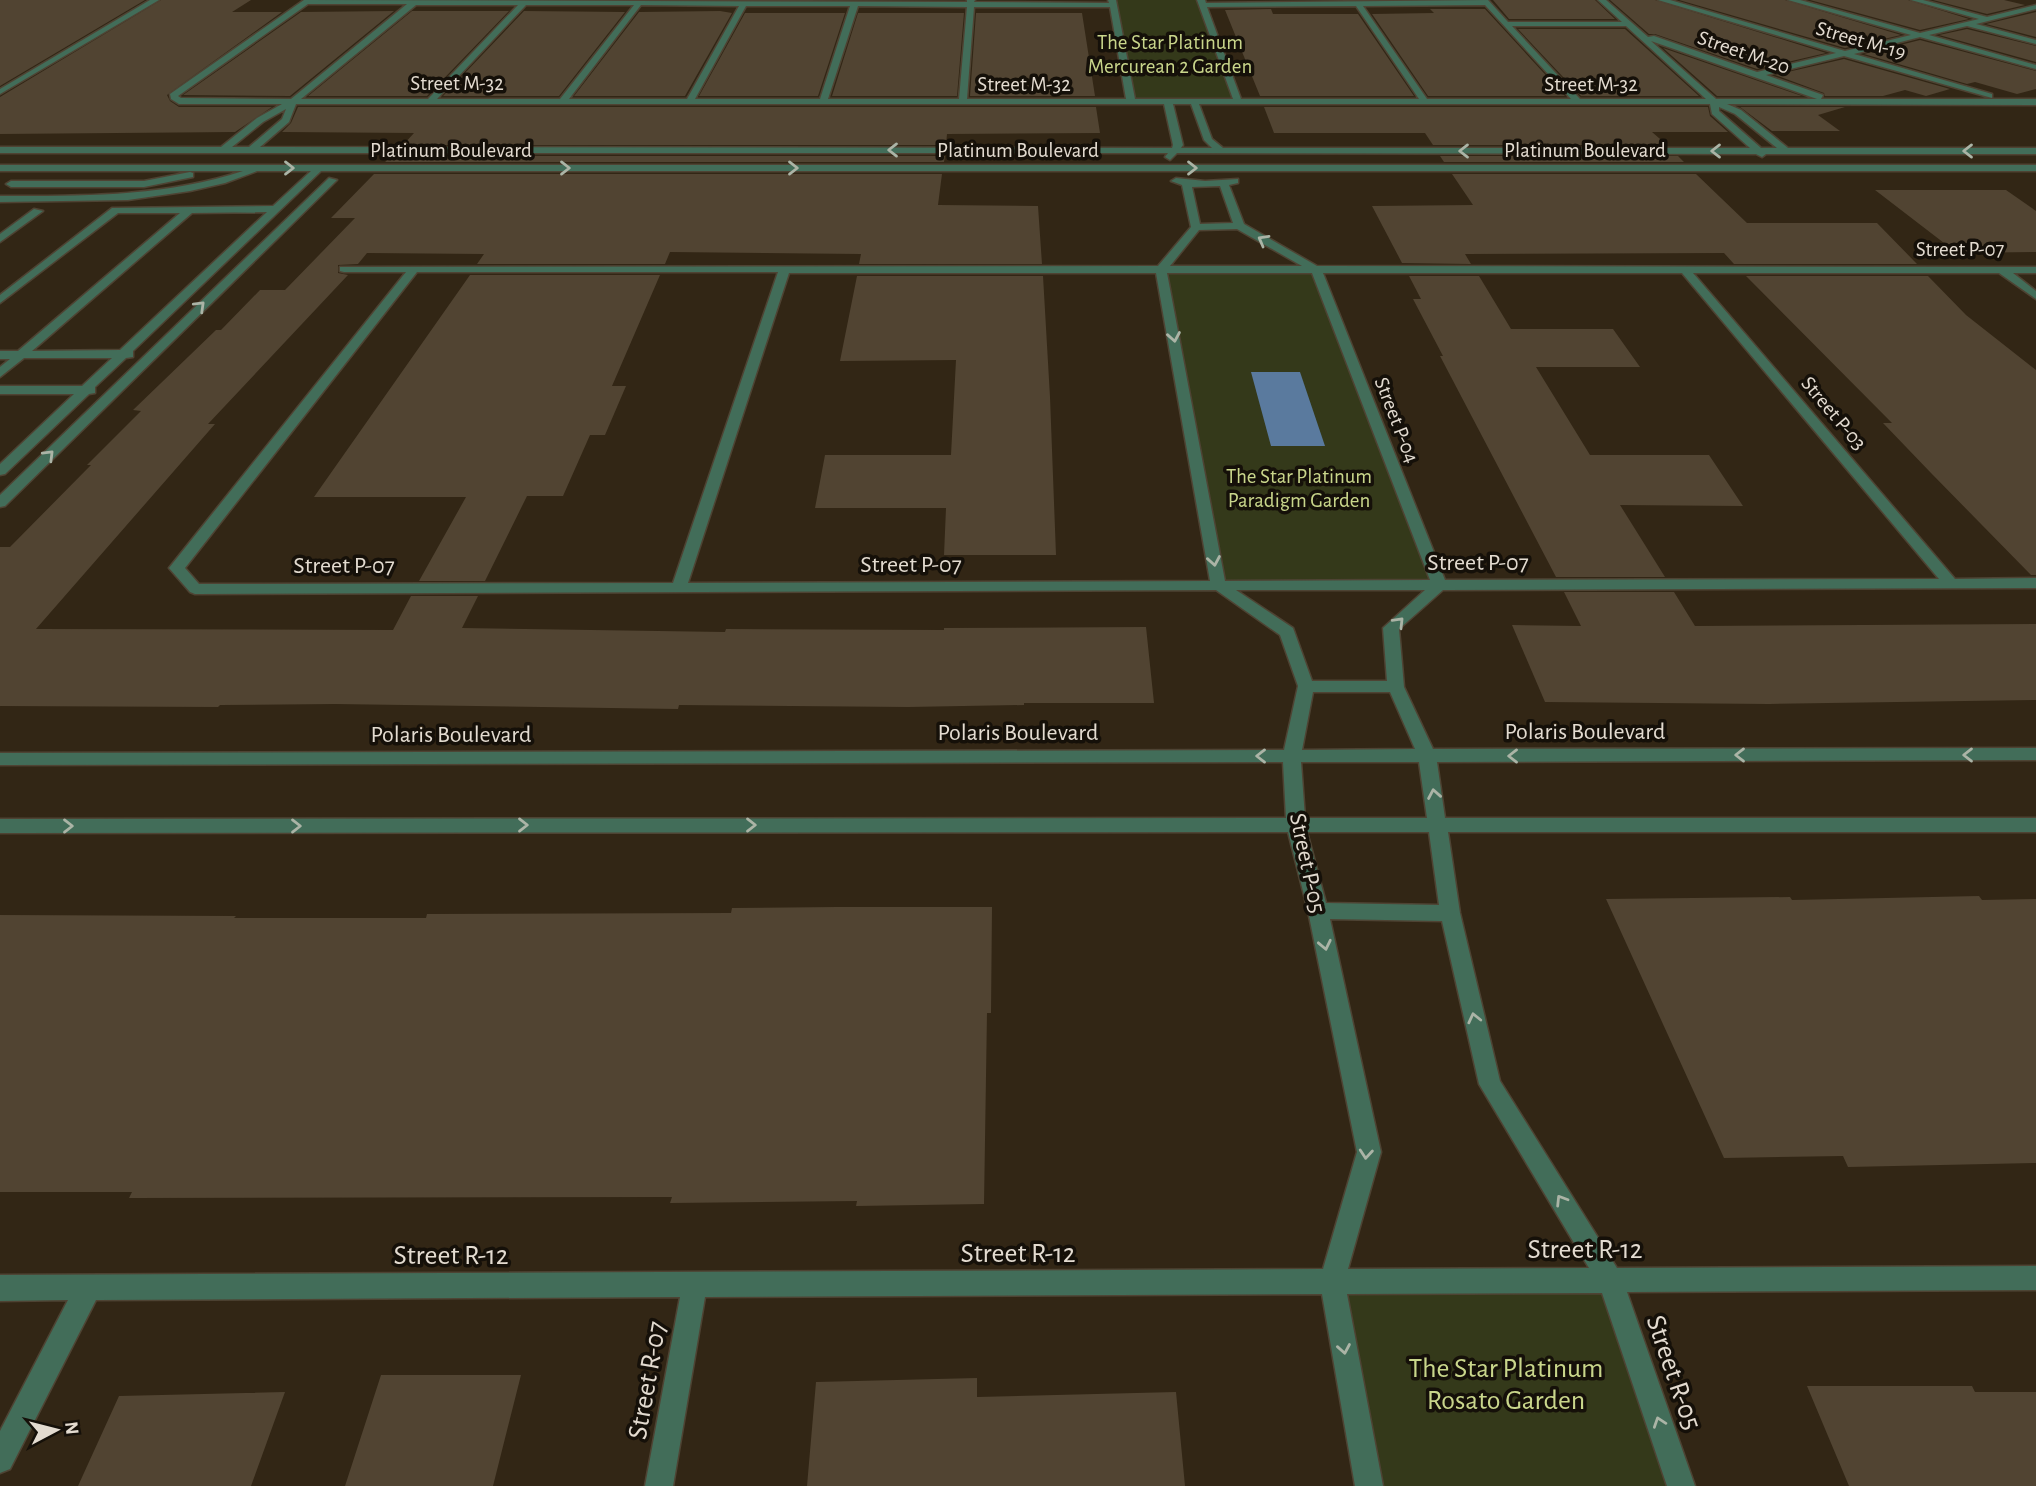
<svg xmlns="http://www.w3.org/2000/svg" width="2036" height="1486" font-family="'Alegreya Sans',sans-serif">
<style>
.green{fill:#34391a}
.water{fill:#5a7a9e}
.building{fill:#514432}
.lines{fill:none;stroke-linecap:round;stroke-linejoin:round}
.minor-casing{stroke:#4e4333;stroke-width:3}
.minor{fill:#426d59;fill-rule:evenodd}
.oneway{stroke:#abb4a6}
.labels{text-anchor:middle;stroke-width:7;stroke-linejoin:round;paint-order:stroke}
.far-street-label{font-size:21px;fill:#e3dbd0;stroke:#151009}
.far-park-label{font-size:21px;fill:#c9d68b;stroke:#151009}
.street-label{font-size:24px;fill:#e3dbd0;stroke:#151009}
.near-street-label{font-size:28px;fill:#e3dbd0;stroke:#151009}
.near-park-label{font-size:28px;fill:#c9d68b;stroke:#151009}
</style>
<rect width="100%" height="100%" fill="#322615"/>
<!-- green -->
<path class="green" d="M1112,0H1201L1238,101H1131Z
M1161,270H1316L1439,585H1218Z
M1610,1279L1681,1486H1369L1332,1282Z"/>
<!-- water -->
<path class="water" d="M1251,372H1300L1325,446H1271Z"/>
<!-- building -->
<path class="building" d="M0,0H145L0,86Z
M161,0H251L232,12H282L167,95L170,101L179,107H272L235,132L0,134V97Z
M1493,0H1595L1615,19H1509Z
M1610,0H1655L1826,53L1757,69L1655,34H1649Z
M1679,0H1785L1901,35L1845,48Z
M1810,0H1908L1969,19L1920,30Z
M1933,0H2004L2025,5L1987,14Z
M1271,9L1273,14H1358L1414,96H1260L1225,10Z
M1430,9H1485L1565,96H1428L1372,14L1434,13Z
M394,11L290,96L183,95L301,12Z
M412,11H509L427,96H308Z
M524,11L625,12L559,96H443Z
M720,11L732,13L685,96H574L639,12Z
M2036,12V37L1986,24Z
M745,13H845L818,96H699Z
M858,13H964L957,96H832Z
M976,13H1082L1095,96H970Z
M1518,29H1625L1699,96H1581Z
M1967,29L2036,46V62L1939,35Z
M1920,40L2036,71V89L2017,94L1975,82L1967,84L1864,54Z
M1663,48L1802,96H1717Z
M1844,59L1950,89L1926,96L1905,90L1883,96H1825L1824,93L1775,75Z
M298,107H1096L1100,133L947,134L946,145H403L414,133L282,132L291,123Z
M1264,107H1708L1710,116L1728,132H1652L1667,145H1433L1425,133H1274Z
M1740,107H1845L1818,115L1840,131H1772Z
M392,156H945L944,162H385Z
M1440,156H1678L1684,162H1444Z
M374,174H942L938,205L1038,206L1042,264H859L861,254L670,252L665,264H477L484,254L367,253L358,264L338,265V273L348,275L208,424H215L36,629L393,630L411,596H478L462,628L725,632L726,629L944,630V628L1146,627L1154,703H1024V705L908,707L679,705L678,709L335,704L220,705L218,707L0,706V547H10L91,465H87L141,411L133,410L216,330H221L260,290H285L355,218H331Z
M1452,174H1696L1747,223H1877L1917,264H1734L1724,253L1465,254L1471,264L1402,263L1372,206L1473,205Z
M1875,190H2006L2036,211V252L1957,253Z
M470,275H660L612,386H626L605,435H590L563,496H527L485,581H419L466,497H314Z
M857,276H1043L1050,397L1056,555H944L946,508H815L825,455H951L956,360L840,361Z
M1409,276H1479L1511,329H1613L1640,367H1536L1590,455H1709L1743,506L1620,505L1665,577H1556L1440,356H1443L1413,299H1421Z
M1746,276H1928L1966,315L2036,370V575H2031L1931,473L1883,423H1892Z
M1564,592H1674L1695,626L2036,624V700L1769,704L1545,702L1512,625L1581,626Z
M1979,896L1982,900L2036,899V1163L1848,1167L1843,1156L1724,1158L1606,899L1790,897L1792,900Z
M838,907H992L991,1013H987L984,1204L856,1206L857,1201L670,1203L672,1197L129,1198L132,1192H0V915L236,916L234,918H426L427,914L731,913L732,908Z
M381,1375H521L493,1486H345Z
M977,1378V1397L1176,1392L1185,1486H807L816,1382Z
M1807,1386H1972L1975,1392H2036V1486H1849Z
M285,1392L251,1486H78L119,1396Z"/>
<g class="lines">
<!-- minor casing -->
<g class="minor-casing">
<path id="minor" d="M150,0H159L0,94V89Z
M304,0L967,2V0H975L974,2L1109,3L1108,0H1116L1135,99H1233L1197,0H1205L1206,3L1488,0L1508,22H1622L1598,0H1606L1648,37L1654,36L1757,72L1836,53L1658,0H1670L1845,51L1911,35L1788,0H1800L1920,33L1979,19L1911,0H1923L1987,17L2036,5V9L1976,24L2036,40V44L1967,26L1929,35L2036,65V69L1920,37L1854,54L1992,94V98L1844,56L1766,75L1823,95L1821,99H2036V105L1727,104L1741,110L1788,148H2036V154H1766L1762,157L1756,154L1177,153L1170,160L1165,157L1168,153H0V147H221L257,118L282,104H179L171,99L170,94ZM308,4H407L291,99L181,98L178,96ZM416,5H518L428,99H301ZM526,5H634L560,99H437ZM641,5L739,6L687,99H569ZM1485,5L1571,99H1427L1363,6ZM746,6H850L820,99H695ZM858,6L967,7L959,99H828ZM1356,6L1419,99H1241L1207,7ZM974,7H1110L1126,99H967ZM1512,26H1626L1706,99H1580ZM1651,41L1817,99H1819H1716ZM296,104H1164L1173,145L1172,148L260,147L289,122ZM1173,104H1191L1204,140L1212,148H1181L1183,145ZM1199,104H1710L1712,114L1750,148H1223L1212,139ZM1719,107L1735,114L1777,148H1761L1719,111ZM286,109L282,119L249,147H232L263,122Z
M0,165H2036V171H321L133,351V357L126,358L95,387V393L89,394L5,474L0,475V464L74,394H0V386H82L112,358H24L0,377V367L10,359H0V351H18L180,213H118L0,303V295L112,208L273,206L311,171H257L225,183L190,191L128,200L0,202V196C83,196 164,197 243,171H0ZM267,212L120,350L32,351L192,213Z
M190,172L193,173V177L144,187H11L6,184L11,181H144Z
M329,178L337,180L5,506L0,507V495Z
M1176,178L1205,181L1238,179V183L1229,185L1244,224L1317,266L2036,267V273H2013L2036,291V299L1999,273H1693L1955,579L2036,578V588L1443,590L1399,629L1404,687L1433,749L2036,748V760L1437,762L1445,818H2036V832H1448L1460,913L1500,1081L1617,1268L2036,1266V1290L1627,1292L1695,1486H1667L1602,1293L1347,1294L1383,1486H1355L1322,1294L705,1297L673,1486H645L680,1297L96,1300L10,1469L0,1473V1431L68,1300L0,1301V1275L1323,1269L1357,1152L1308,911L1288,832L0,833V819L1286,818L1283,762L0,765V753L1284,750L1298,686L1280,635L1216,590L195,594L190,592L169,568L406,272H344L340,271V267L1158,266L1191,227L1182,185L1171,181ZM1220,186L1233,223L1200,224L1192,187ZM1237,229L1302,266H1170L1199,230ZM417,272H778L673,583L199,584L185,568ZM789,273H1156L1210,581L688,583ZM1167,273H1312L1430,580L1225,581ZM1323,273H1682L1939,579L1445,580ZM1236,590H1425L1383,628L1387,681H1312L1293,628ZM1313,692H1390L1415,749L1302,750ZM1301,762H1419L1427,818H1305ZM1307,832H1429L1439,905L1326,903ZM1330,919L1442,921L1479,1084L1589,1268L1348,1269L1381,1152Z
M34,209L43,211L0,242V234Z"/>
</g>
<!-- minor -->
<use href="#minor" class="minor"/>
</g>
<!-- one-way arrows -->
<defs><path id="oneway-chevron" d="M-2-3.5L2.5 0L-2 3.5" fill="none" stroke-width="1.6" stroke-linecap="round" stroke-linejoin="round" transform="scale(1.75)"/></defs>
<g class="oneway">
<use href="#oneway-chevron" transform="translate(893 150) rotate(-180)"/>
<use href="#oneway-chevron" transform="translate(1464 151) rotate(-180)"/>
<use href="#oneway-chevron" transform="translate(1716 151) rotate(-180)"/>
<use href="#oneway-chevron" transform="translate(1968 151) rotate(-180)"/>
<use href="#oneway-chevron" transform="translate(289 168)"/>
<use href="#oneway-chevron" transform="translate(565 168)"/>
<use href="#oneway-chevron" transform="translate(793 168)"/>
<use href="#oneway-chevron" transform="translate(1192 168)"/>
<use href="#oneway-chevron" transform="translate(1263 240) rotate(-151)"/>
<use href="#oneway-chevron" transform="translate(200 306) rotate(-44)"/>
<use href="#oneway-chevron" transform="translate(1174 337) rotate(80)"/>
<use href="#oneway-chevron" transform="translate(49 455) rotate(-45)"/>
<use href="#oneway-chevron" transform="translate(1214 561) rotate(80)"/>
<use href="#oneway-chevron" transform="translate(1399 622) rotate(-46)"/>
<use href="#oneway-chevron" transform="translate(1740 755) rotate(180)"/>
<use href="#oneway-chevron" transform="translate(1968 755) rotate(180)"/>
<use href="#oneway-chevron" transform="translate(1261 756) rotate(180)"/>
<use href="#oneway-chevron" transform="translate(1513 756) rotate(180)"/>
<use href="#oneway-chevron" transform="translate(1434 794) rotate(-100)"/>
<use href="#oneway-chevron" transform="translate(523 825)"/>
<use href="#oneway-chevron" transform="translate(751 825)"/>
<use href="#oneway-chevron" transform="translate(68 826)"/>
<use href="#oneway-chevron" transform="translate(296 826)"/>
<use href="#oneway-chevron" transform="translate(1325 945) rotate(78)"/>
<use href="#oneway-chevron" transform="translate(1474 1018) rotate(-103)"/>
<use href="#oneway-chevron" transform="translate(1366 1154) rotate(95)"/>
<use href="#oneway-chevron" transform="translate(1561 1200) rotate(-122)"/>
<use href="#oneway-chevron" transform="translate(1344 1349) rotate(80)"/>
<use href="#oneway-chevron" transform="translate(1659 1422) rotate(-109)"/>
</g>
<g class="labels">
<!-- far-street labels -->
<g class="far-street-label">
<text transform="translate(1861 40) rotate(16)" y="7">Street M-19</text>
<text transform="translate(1744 52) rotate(19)" y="7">Street M-20</text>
<text x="457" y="90">Street M-32</text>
<text x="1024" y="91">Street M-32</text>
<text x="1591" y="91">Street M-32</text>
<text x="451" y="157">Platinum Boulevard</text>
<text x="1018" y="157">Platinum Boulevard</text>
<text x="1585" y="157">Platinum Boulevard</text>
<text x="1960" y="256">Street P-07</text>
<text transform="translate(1834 413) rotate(50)" y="7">Street P-03</text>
<text transform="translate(1397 420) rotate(69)" y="7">Street P-04</text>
</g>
<!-- far-park labels -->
<g class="far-park-label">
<text x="1170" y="49">The Star Platinum<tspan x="1170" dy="24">Mercurean 2 Garden</tspan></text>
<text x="1299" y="483">The Star Platinum<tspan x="1299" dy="24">Paradigm Garden</tspan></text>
</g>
<!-- street labels -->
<g class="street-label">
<text x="1478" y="570">Street P-07</text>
<text x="911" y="572">Street P-07</text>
<text x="344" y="573">Street P-07</text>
<text x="1585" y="739">Polaris Boulevard</text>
<text x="1018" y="740">Polaris Boulevard</text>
<text x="451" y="742">Polaris Boulevard</text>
<text transform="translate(1308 863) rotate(78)" y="8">Street P-05</text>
</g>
<!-- near-street labels -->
<g class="near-street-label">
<text x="1585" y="1258">Street R-12</text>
<text x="1018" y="1262">Street R-12</text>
<text x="451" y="1264">Street R-12</text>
<text transform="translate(1675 1372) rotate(71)" y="10">Street R-05</text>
<text transform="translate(646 1380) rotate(-80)" y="10">Street R-07</text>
</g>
<!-- near-park labels -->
<g class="near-park-label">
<text x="1506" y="1377">The Star Platinum<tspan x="1506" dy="32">Rosato Garden</tspan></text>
</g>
</g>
<!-- north arrow -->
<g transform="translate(56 1430) rotate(83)" stroke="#151009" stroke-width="5" paint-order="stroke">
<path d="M0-5L12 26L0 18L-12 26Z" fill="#e3dbd0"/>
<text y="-10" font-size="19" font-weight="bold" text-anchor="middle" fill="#e3dbd0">N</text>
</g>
</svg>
